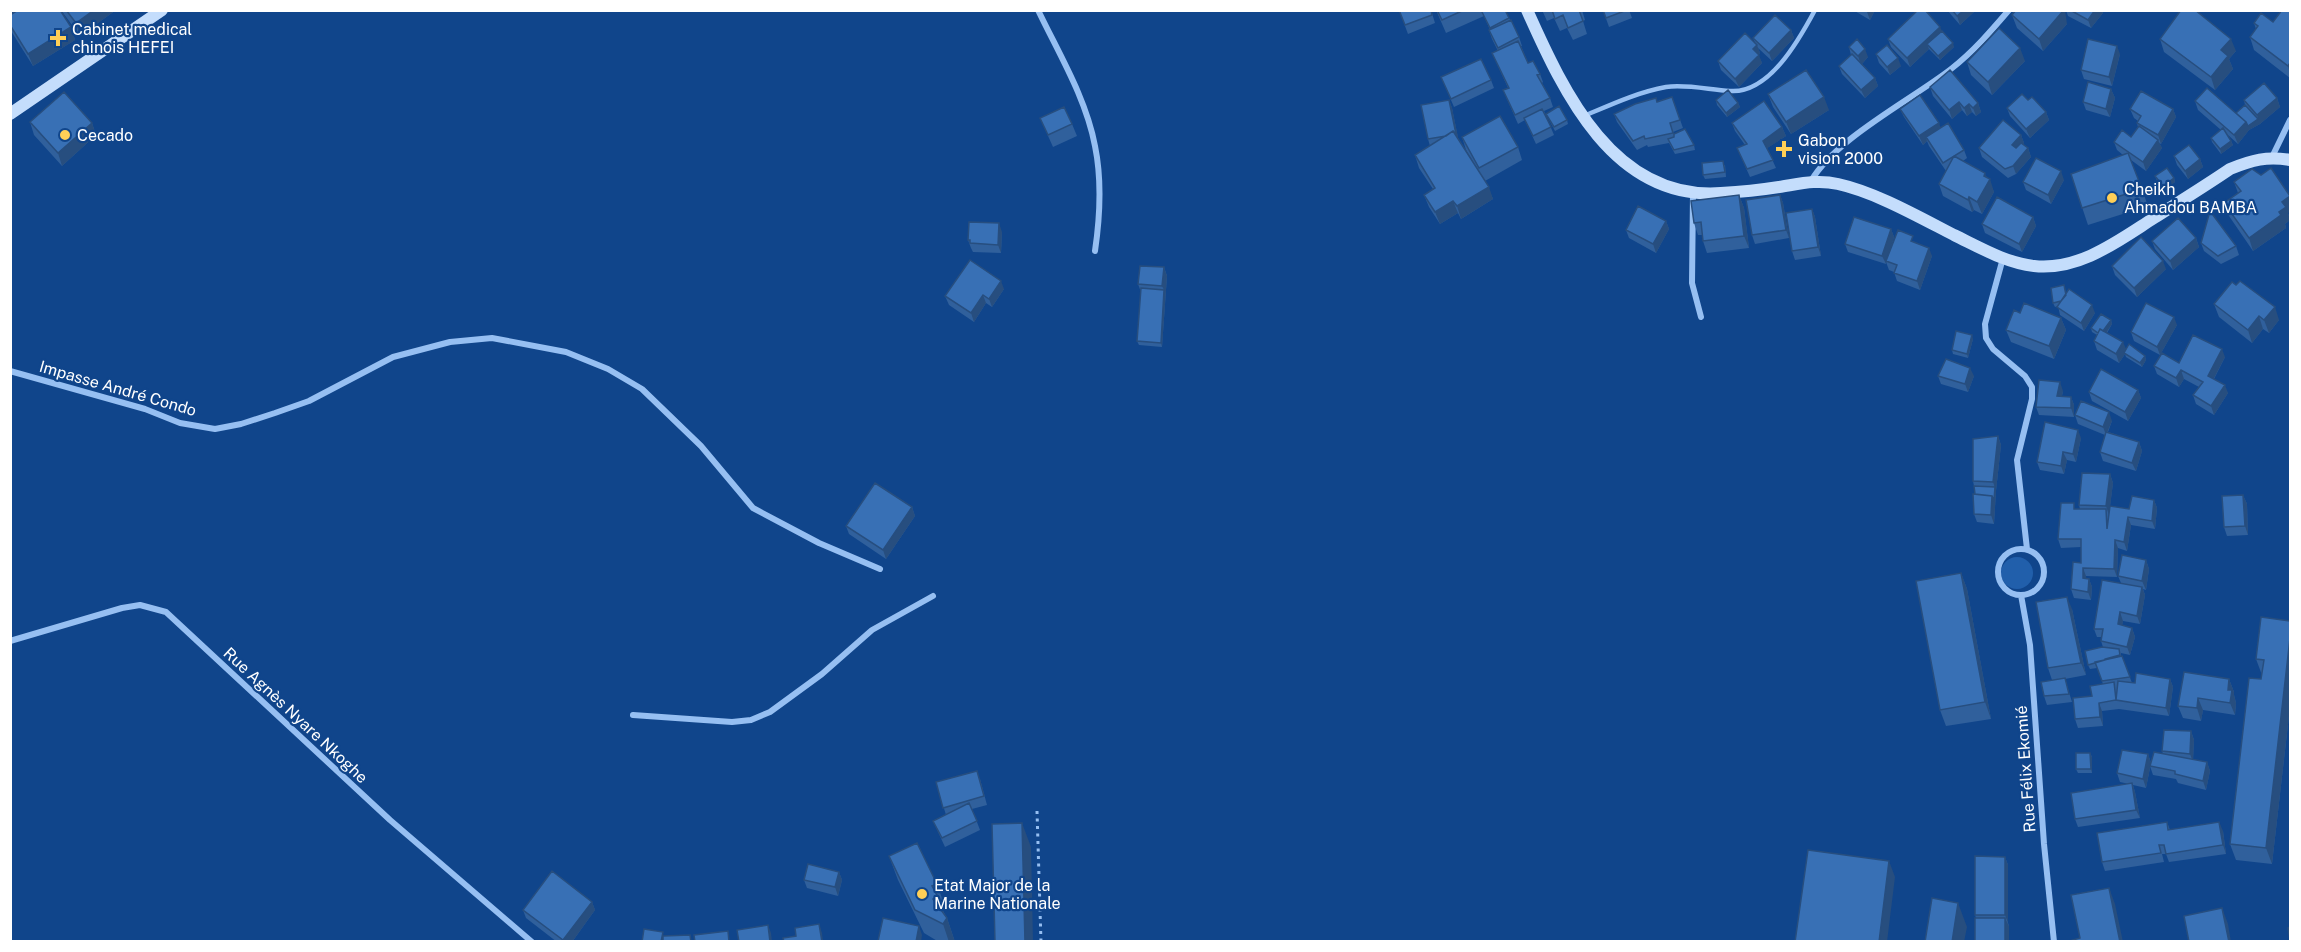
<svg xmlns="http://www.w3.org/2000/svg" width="2301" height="952" font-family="'Public Sans',sans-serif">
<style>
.green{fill:#215fab}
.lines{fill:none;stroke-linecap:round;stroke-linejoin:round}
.path{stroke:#96bff2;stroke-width:3;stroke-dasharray:3 4.5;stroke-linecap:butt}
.lane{stroke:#96bff2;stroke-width:4.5}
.street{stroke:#96bff2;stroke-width:6}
.secondary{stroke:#c4ddfc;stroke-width:12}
.wall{fill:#30609c}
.shaded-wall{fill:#274e7f}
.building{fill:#3870b5;stroke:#274e7f;stroke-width:1.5}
.poi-dot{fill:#ffcf57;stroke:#10458b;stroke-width:2}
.labels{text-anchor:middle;stroke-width:4.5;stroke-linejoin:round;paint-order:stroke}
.poi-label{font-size:16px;fill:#fff;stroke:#10458b;text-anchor:start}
.street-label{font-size:16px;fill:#fff;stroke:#10458b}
</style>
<rect width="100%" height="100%" fill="#10458b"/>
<!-- green -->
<path class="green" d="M2001 573a16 16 0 1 1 32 0a16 16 0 1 1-32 0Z"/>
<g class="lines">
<!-- path -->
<path class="path" d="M1037,811L1041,942"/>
<!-- lane -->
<path class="lane" d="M1584,116C1610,105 1638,92 1666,87C1687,84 1710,90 1730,91C1769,94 1799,40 1815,10"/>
<!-- street -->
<path class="street" d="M1038,10C1059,54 1086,98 1095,146C1102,180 1100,217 1095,251
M2272,157L2290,120
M1811,181C1836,138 1911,100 1951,69C1973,52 1991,31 2009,10
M1693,194L1692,283L1701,317
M2003,258L1985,324L1986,338L1993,349L2025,376L2032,387V399L2017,460L2027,549
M10,371L145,409L180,423L215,429L241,424L275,413L309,401L393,357L450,342L492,338L566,352L608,369L642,389L701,446L753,508L819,543L880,569
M1998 572a23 23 0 1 1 46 0a23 23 0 1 1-46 0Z
M2021,595L2030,645L2044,844L2054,942
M10,641L122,608L140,605L166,612L390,820L532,942
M633,715L732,722L751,720L770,712L822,674L872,630L933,596"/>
<!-- secondary -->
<path class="secondary" d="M1527,10C1564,93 1614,201 1721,193C1740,192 1760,190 1779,187C1799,184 1817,179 1838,184C1875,192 1919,217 1954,235C1979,247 2006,263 2034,266C2079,271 2118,241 2154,218C2179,202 2205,186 2230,169C2252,160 2267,156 2290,160
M10,114L162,10"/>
</g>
<!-- wall -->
<path class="wall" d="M12,10H60L71,27L75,40L33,66L11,31L10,15L14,13Z
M61,10H116L80,36Z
M1399,10H1431L1435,23L1408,34Z
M1436,10H1505L1519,37L1522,46H1521L1528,63L1540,74L1543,82L1542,83L1550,98L1553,107L1544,111L1554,135L1536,144L1525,120L1518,124L1503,90L1508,88L1492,53L1498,51L1492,39L1489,30H1490L1484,16L1446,33Z
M1542,10H1582L1585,20L1583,21L1587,34L1573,40L1567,28L1560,31L1554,18L1547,21Z
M1603,10H1629L1632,18L1609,27Z
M1853,10H1875L1870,20Z
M1947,10H1976L1960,25Z
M2066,10H2102L2103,13L2091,28L2068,16Z
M2290,10V78L2254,50L2250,37L2256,29L2254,23L2273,22Z
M2012,15L2067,24L2043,51L2017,28Z
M1791,30L1794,38L1772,61L1758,48L1760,53L1758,55L1762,63L1739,87L1721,70L1718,61L1755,43L1753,38Z
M1942,31L1954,47L1940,60L1929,49L1910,67L1891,47L1888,39Z
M2160,39L2236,51L2229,59L2233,69L2215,90L2164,52Z
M1849,47L1868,57L1862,64L1875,78L1878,86L1865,98L1842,74L1839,66L1851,55Z
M1876,54L1901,66L1890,75L1879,63Z
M2120,54L2112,86L2084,79L2081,70Z
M2025,61L1992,95L1971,75L1967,62Z
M1441,77L1491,80L1494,88L1454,107Z
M1930,87L1978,103L1981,112L1976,116L1972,112L1967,116L1962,110L1952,119L1933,96Z
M2111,89L2115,98L2110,117L2086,110L2083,102Z
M1768,94L1829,110L1791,134L1773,107Z
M1672,97L1683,128L1673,132L1674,134L1694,145L1695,150L1675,154L1669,143L1648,147L1647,145L1637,150L1617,122L1614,114Z
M2277,98L2280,107L2260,124L2249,130L2238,144L2228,135L2233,145L2221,154L2212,142L2211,138L2221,130L2198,110L2195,101L2236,113L2245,105L2244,100Z
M1449,100L1452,108L1458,138L1475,165L1466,150L1462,137L1518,147L1522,160L1485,181L1493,199L1461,219L1458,213L1440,224L1429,207L1424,195L1433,189L1419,168L1415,155L1430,146L1428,139Z
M1716,100L1738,103L1740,107L1727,117L1717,105Z
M2028,100L2046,112L2049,120L2030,138L2010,116L2007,108Z
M1900,109L1941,128L1964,150L1967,158L1963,161L1987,177L1994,192L1982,214L1974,210L1972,212L1943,196L1939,184L1946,171L1929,146L1927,141L1923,145L1904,117Z
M2130,109H2173L2176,117L2161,144L2159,143L2162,148L2146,171L2131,160L2148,206L2088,225L2071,174L2123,155L2117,150L2114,142L2131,137L2138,127L2137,123L2138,121L2134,118Z
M1546,114L1567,120L1568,124L1555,131Z
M1040,118L1072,124L1077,136L1053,147Z
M30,122L92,123L96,135L62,166L34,135Z
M1732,123L1782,127L1786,136L1767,148L1776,168L1750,177L1737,148L1745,145L1735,131Z
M2021,135L2024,143L2023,144L2028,148L2031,157L2016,174L2008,178L1982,157L1979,148Z
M2174,156L2200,159L2203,167L2188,179L2177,165Z
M1725,165L1726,177L1705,179L1703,175Z
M2155,176L2174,178L2175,182L2164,190L2157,181Z
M2064,180L2051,204L2026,190L2023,182Z
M2234,182L2288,213L2290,219V220L2285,224L2286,228L2253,251L2229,216L2224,203L2238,193Z
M1739,195L1744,208L1749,248L1707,253L1703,241L1702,235H1698L1694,223Z
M1780,195L1783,203L1789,238L1755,244L1752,235Z
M1812,209L1815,217L1821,256L1795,260L1792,251Z
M2033,217L2036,226L2022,252L1985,233L1982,224Z
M1666,221L1669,229L1656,253L1629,238L1626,230Z
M1891,229L1894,237L1889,255L1915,242L1932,256L1920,290L1897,281L1894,272L1889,270L1886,262V264L1848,252L1845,244Z
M1002,232L1001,253L973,252L971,248L968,240Z
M2196,238L2199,247L2173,270L2155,249L2152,241Z
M2201,243L2236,246L2239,255L2221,264L2204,251Z
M2112,266L2166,269L2137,297L2115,275Z
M1164,267L1167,276L1162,347L1139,345L1137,341L1141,292L1138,284Z
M1004,289L992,307L986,303L974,322L949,305L945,296Z
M2065,290L2066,294L2095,313L2084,331L2060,315L2058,306L2055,307L2053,303Z
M2214,304L2279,320L2269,333L2263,329L2252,343L2219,317Z
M2061,318L2066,330L2054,359L2011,342L2006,330Z
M2111,320L2112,324L2107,333L2126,349L2145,356L2146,360L2142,367L2126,357L2125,354L2119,363L2097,350L2094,341L2097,335L2092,332L2091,328Z
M2177,325L2160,355L2134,341L2131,332Z
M1973,339L1968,358L1953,354L1952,350Z
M2225,357L2214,379L2228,393L2214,415L2196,404L2193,395L2199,387L2184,379L2179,387L2157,374L2154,366Z
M1938,376H1974L1968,392L1941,384Z
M2138,390L2141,398L2128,421L2092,401L2089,392Z
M2063,391L2062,396L2071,397L2074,405V417L2039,415L2036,407Z
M2075,415L2112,421L2108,432L2139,442L2142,451L2136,471L2103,461L2100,452L2105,435L2078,424Z
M1998,436L2001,445L1996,491L1994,524L1977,522L1974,514V486L1973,481Z
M2081,438L2076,462L2067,460L2064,474L2040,470L2037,462Z
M2110,474L2113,483L2110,506L2129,509L2154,500L2157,508L2155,529L2131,525L2127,551L2118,548L2117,577L2086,576V578L2089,579L2092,587L2091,600L2074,598L2071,589L2081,563V547L2061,548L2058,539L2080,509L2079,505Z
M2243,495L2247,504L2248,535L2227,536L2224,527Z
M912,507L915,516L886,559L849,534L846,526Z
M2146,560L2149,569L2146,590L2143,589L2145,595L2140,624L2123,621L2122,625L2132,628L2135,637L2130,655L2121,653V657L2122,656L2132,683L2170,679L2173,687L2169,716L2119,709L2102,711L2103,726L2078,728L2075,719L2092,696L2103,684L2097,668L2090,669L2088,665L2103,647L2101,641L2102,637H2097L2094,629L2121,583L2118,576Z
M1961,573L1967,589L1991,719L1946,726L1940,710Z
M2072,609L2086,675L2065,679L2072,702L2047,705L2044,696L2052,680L2048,668Z
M2290,621V707L2272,864L2236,860L2230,844L2261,679L2262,675L2256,659Z
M2229,679L2234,692V695L2236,703L2235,715L2203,710L2201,721L2183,718L2178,706Z
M2191,731L2194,740L2193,760L2207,762L2210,771L2206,790L2178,783L2176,779L2153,775L2150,766L2163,754L2162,751Z
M2090,753L2092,757V773H2078L2076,769Z
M2148,754L2151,763L2146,788L2133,785L2135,792L2140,818L2078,827L2075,819L2129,784L2120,782L2117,773Z
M980,779L987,805L972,809L980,830L945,847L933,821L946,815L936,782Z
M2167,822L2170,830L2223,831L2226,854L2169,862L2166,854H2162L2164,862L2105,871L2102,862Z
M889,856L937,884L945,907L942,909L947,918L955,942H939L924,933L898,880Z
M2005,857L2008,865V923L2009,926V942L1976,918L1975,915Z
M839,872L842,880L838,896L807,888L804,880Z
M592,902L595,910L572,942H557L526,918L523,910Z"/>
<!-- shaded-wall -->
<path class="shaded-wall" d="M94,10H116L80,36L76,23Z
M1868,10H1875L1870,20L1867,12Z
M1964,10H1976L1960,25L1957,16Z
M2062,10H2065L2067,24L2043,51L2039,39Z
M2095,10H2102L2103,13L2091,28L2088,20Z
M71,27L75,40L33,66L28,54Z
M1940,27L1944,35L1927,44L1929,49L1910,67L1907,58Z
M1791,30L1794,38L1772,61L1769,53Z
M2231,39L2236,51L2229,59L2233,69L2215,90L2211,77L2221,50Z
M1953,43L1954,47L1940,60L1938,56Z
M1757,45L1760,53L1756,57L1753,49Z
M2117,46L2120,54L2112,86L2109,77Z
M2020,48L2025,61L1992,95L1988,82Z
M1865,49L1868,57L1861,65L1858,56Z
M1759,55L1762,63L1739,87L1735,79Z
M1898,58L1901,66L1890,75L1887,67Z
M2290,63V74L2288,66Z
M1875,78L1878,86L1865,98L1861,90Z
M2111,89L2115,98L2110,117L2106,109Z
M1824,97L1829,110L1791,134L1786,122Z
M2277,98L2280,107L2260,124L2249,130L2238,144L2234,135L2246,122L2258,119L2257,115Z
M1449,100L1452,108L1459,142L1456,134Z
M1959,102L1962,110L1952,119L1949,110Z
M1738,103L1740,107L1727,117L1726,113Z
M1978,103L1981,112L1976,116L1973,108Z
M1969,104L1972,112L1967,116L1964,108Z
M2173,109L2176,117L2161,144L2158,135Z
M2046,112L2049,120L2030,138L2026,129Z
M92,123L96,135L62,166L58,153Z
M1939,123L1942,131L1926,137L1927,141L1923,145L1919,136Z
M1782,127L1786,136L1766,149L1763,141Z
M2021,135L2024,143L2015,153L2012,145Z
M2158,140L2162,148L2146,171L2143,162Z
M2231,141L2233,145L2221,154L2220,149Z
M2028,148L2031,157L2016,174L2013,166Z
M2200,159L2203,167L2188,179L2185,171Z
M2061,171L2064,180L2051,204L2048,195Z
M1985,173L1988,182L1990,179L1994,192L1982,214L1977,202Z
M2174,178L2175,182L2164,190L2163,186Z
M1489,187L1493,199L1461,219L1457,206Z
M1739,195L1744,208L1749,248L1744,236Z
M1780,195L1783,203L1789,238L1786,230Z
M2290,196V212L2288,213L2290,220L2285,224L2286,228L2253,251L2249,238L2279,212L2282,202Z
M1969,197L1974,210L1972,212L1968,200Z
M1453,201L1458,213L1440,224L1435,212Z
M1812,209L1815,217L1821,256L1818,247Z
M2033,217L2036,226L2022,252L2019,244Z
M1666,221L1669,229L1656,253L1653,244Z
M999,223L1002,232L1001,253L998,245Z
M1891,229L1894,237L1886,264L1882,256Z
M2196,238L2199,247L2173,270L2170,261Z
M1929,248L1932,256L1920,290L1917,281Z
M2163,261L2166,269L2137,297L2134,288Z
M1164,267L1167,276L1162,347L1161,343L1164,290L1162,286Z
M1001,281L1004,289L992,307L989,299Z
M983,295L986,303L974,322L971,313Z
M2092,305L2095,313L2084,331L2081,323Z
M2275,307L2279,320L2269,333L2264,320Z
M2259,316L2263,329L2252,343L2248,330Z
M2174,317L2177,325L2160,355L2157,347Z
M2061,318L2066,330L2054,359L2049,346Z
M2111,320L2112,324L2102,339L2101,335Z
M1972,335L1973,339L1968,358L1967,354Z
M2123,342L2127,351L2119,363L2116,354Z
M2222,349L2225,357L2211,384L2208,376Z
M2145,356L2146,360L2142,367L2140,363Z
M1970,368L1974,376L1968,392L1965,384Z
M2181,370L2184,379L2179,387L2176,378Z
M2060,382L2063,391L2060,405L2057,396Z
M2225,385L2228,393L2214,415L2211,406Z
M2138,390L2141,398L2128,421L2125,412Z
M2071,397L2074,405V417L2071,408Z
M2109,412L2112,421L2106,435L2103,427Z
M2078,430L2081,438L2076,462L2073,454Z
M1998,436L2001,445L1996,491L1993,482Z
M2139,442L2142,451L2136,471L2132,463Z
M2063,452L2067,460L2064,474L2061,466Z
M2110,474L2113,483L2109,515L2106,506Z
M1995,487L1996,491L1994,524L1991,515L1992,496Z
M2243,495L2247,504L2248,535L2245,526Z
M2154,500L2157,508L2155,529L2152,521Z
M912,507L915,516L886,559L883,550Z
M2128,517L2131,525L2127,551L2124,542Z
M2115,540L2118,548L2117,577L2114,569Z
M2146,560L2149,569L2146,590L2142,581Z
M2083,568L2086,576V586L2083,578Z
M1961,573L1967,589L1991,719L1985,702Z
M2089,579L2092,587L2091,600L2088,592Z
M2142,587L2145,595L2140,624L2137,616Z
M2067,597L2072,609L2086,675L2081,663Z
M2120,612L2123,621L2121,633L2118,624Z
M2132,628L2135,637L2130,655L2127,647Z
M2290,638V707L2272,864L2266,848Z
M2170,679L2173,687L2169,716L2166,708Z
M2229,679L2234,692V695L2236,703L2235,715L2230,703L2228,690Z
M2198,698L2203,710L2201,721L2197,708Z
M2099,703L2102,711L2103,726L2100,717Z
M2191,731L2194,740L2193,762L2190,754Z
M2090,753L2092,757V773L2091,769Z
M2148,754L2151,763L2146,788L2143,779Z
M2207,762L2210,771L2206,790L2203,781Z
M2132,783L2135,792L2140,818L2136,810Z
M2219,822L2223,831L2226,854L2223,845Z
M1022,823L1031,847L1033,942H1025Z
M2005,857L2008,865V923L2005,915Z
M1889,861L1895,877L1887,942H1879Z
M839,872L842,880L838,896L835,887Z
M2109,888L2115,904L2123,942H2120Z
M592,902L595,910L572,942H564L563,940Z
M1958,903L1967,927L1964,942H1952Z
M2222,908L2228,924L2231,942H2229Z
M947,918L955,942H949L943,924Z
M2005,918L2009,926V942H2005Z
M819,924L822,933L823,942H822Z
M768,925L771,933L772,942H770Z
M919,926L922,935L921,942H916Z"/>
<!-- building -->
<path class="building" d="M18,10H60L71,27L28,54L10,25V15Z
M66,10H94L76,23Z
M1399,10H1431L1432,15L1405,25Z
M1437,10H1464L1442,20Z
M1484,10H1505L1509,18L1490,28L1482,12Z
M1552,10H1579L1583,21L1568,28L1563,15L1555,19Z
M1603,10H1627L1606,18Z
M1918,10H1925L1940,27L1907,58L1888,39Z
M1952,10H1964L1957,16Z
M2016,10H2062L2063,11L2039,39L2012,15Z
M2070,10H2095L2088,20Z
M2181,10H2195L2231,39L2221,50L2228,56L2211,77L2160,39Z
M2282,10H2290V63L2288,66L2250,37L2258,26L2254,23L2261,13L2273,22Z
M1775,15L1791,30L1769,53L1753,38Z
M1511,20L1519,37L1498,48L1489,30Z
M1999,28L2020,48L1988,82L1967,62Z
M1942,31L1953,43L1938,56L1927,44Z
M1745,33L1757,45L1753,49L1759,55L1735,79L1718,61Z
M1857,39L1865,49L1858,56L1849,47Z
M2088,39L2117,46L2109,77L2081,70Z
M1518,41L1528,63L1533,61L1540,74L1537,75L1550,98L1515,115L1503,90L1509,88L1492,53Z
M1887,45L1898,58L1887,67L1876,54Z
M1852,54L1875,78L1861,90L1839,66Z
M1481,59L1491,80L1451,99L1441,77Z
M1806,70L1824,97L1786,122L1768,94Z
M1950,70L1978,103L1973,108L1969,104L1964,108L1959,102L1949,110L1930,87Z
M2088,82L2111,89L2106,109L2083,102Z
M2264,83L2277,98L2257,115L2244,100Z
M2207,88L2246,122L2234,135L2195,101Z
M1728,90L1738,103L1726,113L1716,100Z
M2141,91L2173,109L2158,135L2137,123L2141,116L2130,109Z
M64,92L92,123L58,153L30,122Z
M2022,94L2028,100L2032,97L2046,112L2026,129L2007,108Z
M1920,95L1939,123L1919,136L1900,109Z
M1672,97L1680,120L1670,123L1673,133L1645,139L1644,136L1633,141L1614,114L1635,104L1656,98L1657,102Z
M1449,100L1456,134L1453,131L1446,136L1428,139L1421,105Z
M1764,101L1782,127L1763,141L1773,160L1747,169L1737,148L1747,144L1732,123Z
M2245,105L2258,119L2248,126L2246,122L2236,113Z
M1559,106L1567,120L1554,127L1546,114Z
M1064,107L1072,124L1048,135L1040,118Z
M1542,109L1551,127L1533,136L1524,118Z
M1500,116L1518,147L1479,168L1462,137Z
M2003,120L2021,135L2012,145L2016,148L2021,143L2028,148L2013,166L2005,169L1979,148Z
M1948,123L1964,150L1943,163L1926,137Z
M2139,126L2158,140L2143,162L2114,142L2122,130L2131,137Z
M2223,128L2231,141L2220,149L2211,138Z
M1685,129L1694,145L1674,150L1668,139L1674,137V134Z
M1453,131L1489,187L1457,206L1453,201L1435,212L1424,195L1435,188L1415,155Z
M2189,145L2200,159L2185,171L2174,156Z
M2128,153L2142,189L2082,208L2071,174Z
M1954,156L1985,173L1984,176L1990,179L1977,202L1969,197L1968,200L1939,184Z
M2036,158L2061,171L2048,195L2023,182Z
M1723,161L1725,172L1703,175L1702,163Z
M2167,168L2174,178L2163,186L2155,176Z
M2271,168L2290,196L2282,202L2286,207L2279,212L2281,215L2249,238L2224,203L2241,191L2234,182L2252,169L2261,175Z
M1739,195L1744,236L1703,241L1701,222L1694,223L1691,201Z
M1780,195L1786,230L1752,235L1746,200Z
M1997,197L2033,217L2019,244L1982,224Z
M1638,206L1666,221L1653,244L1626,230Z
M1812,209L1818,247L1792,251L1786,213Z
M2210,211L2236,246L2218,256L2201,243Z
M1854,217L1891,229L1882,256L1845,244Z
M2178,218L2196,238L2170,261L2152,241Z
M969,222L999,223L998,245L970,243V240H968Z
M1898,230L1913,236L1911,241L1929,248L1917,281L1894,273L1897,265L1886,261Z
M2141,237L2163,261L2134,288L2112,266Z
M970,260L1001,281L989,299L983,295L971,313L945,296Z
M1140,266L1164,267L1162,286L1138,284Z
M2240,281L2275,307L2264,320L2259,316L2248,330L2214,304L2232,282L2236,285Z
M2064,285L2066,295L2061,301L2053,303L2051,288Z
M1141,288L1164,290L1161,343L1137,341Z
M2069,289L2092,305L2081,323L2057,307Z
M2024,303L2061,318L2049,346L2006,330L2014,310L2020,313Z
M2146,303L2174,317L2157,347L2131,332Z
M2101,314L2111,320L2103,331L2100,329L2098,333L2091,328Z
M2100,329L2123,342L2116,354L2094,341Z
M1956,331L1972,335L1967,354L1952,350Z
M2193,335L2222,349L2208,376L2225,385L2211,406L2193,395L2203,382L2181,370L2176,378L2154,366L2162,353L2179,363Z
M2129,344L2145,356L2140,363L2124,353Z
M1946,359L1970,368L1965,384L1938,376Z
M2101,369L2138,390L2125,412L2089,392Z
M2039,380L2060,382L2057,396L2071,397V408L2036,407Z
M2081,401L2109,412L2103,427L2075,415Z
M2045,422L2078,430L2073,454L2063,452L2061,466L2037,462Z
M2106,432L2139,442L2132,463L2100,452Z
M1998,436L1993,482L1973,481V439Z
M2082,473L2110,474L2106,506L2079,505Z
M875,483L912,507L883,550L846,526Z
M1974,486L1995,487L1994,500L1992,496L1975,494Z
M1973,494L1992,496L1991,515L1974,514Z
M2243,495L2245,526L2224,527L2222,496Z
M2132,496L2154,500L2152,521L2128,517L2124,542L2115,540L2114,569L2083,568V578L2089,579L2088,592L2071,589L2073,562L2081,563V539H2058L2061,503H2074V509H2106L2107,529L2110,506L2129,509Z
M2122,555L2146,560L2142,581L2118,576Z
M1961,573L1985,702L1940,710L1916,581Z
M2102,580L2142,587L2137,616L2120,612L2118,624L2132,628L2127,647L2101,641L2103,629H2094Z
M2067,597L2081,663L2048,668L2036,602Z
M2261,617L2290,621V638L2266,848L2230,844L2249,678L2261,679L2264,660L2256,659Z
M2102,647L2119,649L2120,655L2105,659V660L2088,665L2085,651Z
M2122,656L2130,677L2102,681L2095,662Z
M2184,672L2229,679L2228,690H2232L2230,703L2198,698L2197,708L2178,706Z
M2136,673L2170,679L2166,708L2116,700L2118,681L2135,683Z
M2065,678L2069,694L2044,696L2041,682Z
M2114,682L2116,700L2099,703L2100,717L2075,719L2073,698L2092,696L2090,686Z
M2164,730L2191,731L2190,754L2162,751Z
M2122,750L2148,754L2143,779L2117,773Z
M2154,752L2207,762L2203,781L2175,774V771L2150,766Z
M2076,753H2090L2091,769H2076Z
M977,771L984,796L943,808L936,782Z
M2132,783L2136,810L2075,819L2071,793Z
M969,803L977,821L942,838L933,821Z
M2167,822L2168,830L2219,822L2223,845L2166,854L2164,845H2159L2161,853L2102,862L2097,833Z
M1022,823L1025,942H995L992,824Z
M917,843L937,884L932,886L938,897L933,899L947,918L943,924L915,910L889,856Z
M1808,850L1889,861L1879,942H1795Z
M1975,856L2005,857V915H1975Z
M808,864L839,872L835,887L804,880Z
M552,871L592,902L563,940L523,910Z
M2109,888L2120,942H2066L2080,938L2071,895Z
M1932,898L1958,903L1952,942H1925Z
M2222,908L2229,942H2189L2184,916Z
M883,918L919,926L916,942L878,941Z
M1975,918H2005V942H1975Z
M819,924L822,942H784L783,938L796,936L795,928Z
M768,925L770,942H739L737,930Z
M2290,927V940L2288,928Z
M644,929L663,932L661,942H642Z
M728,931L729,942H695L694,935Z
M690,935L691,942H663V936Z"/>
<!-- markers -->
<g class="poi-dot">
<path d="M55 29h6v6h6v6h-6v6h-6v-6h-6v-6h6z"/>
<circle cx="65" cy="135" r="6"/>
<path d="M1781 140h6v6h6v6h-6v6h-6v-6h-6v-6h6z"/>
<circle cx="2112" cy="198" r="6"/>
<circle cx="922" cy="894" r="6"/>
</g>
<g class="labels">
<!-- poi labels -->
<g class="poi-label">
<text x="72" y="35">Cabinet medical<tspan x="72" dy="18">chinois HEFEI</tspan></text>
<text x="77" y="141">Cecado</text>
<text x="1798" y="146">Gabon<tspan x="1798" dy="18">vision 2000</tspan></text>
<text x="2124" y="195">Cheikh<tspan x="2124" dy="18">Ahmadou BAMBA</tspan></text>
<text x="934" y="891">Etat Major de la<tspan x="934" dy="18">Marine Nationale</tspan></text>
</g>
<!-- street labels -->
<g class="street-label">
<text transform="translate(118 388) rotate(16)" y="6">Impasse André Condo</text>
<text transform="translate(296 715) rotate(43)" y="6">Rue Agnès Nyare Nkoghe</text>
<text transform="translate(2025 769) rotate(-94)" y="6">Rue Félix Ekomié</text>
</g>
</g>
<!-- border -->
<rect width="2301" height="952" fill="none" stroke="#ffffff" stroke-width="24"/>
</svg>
